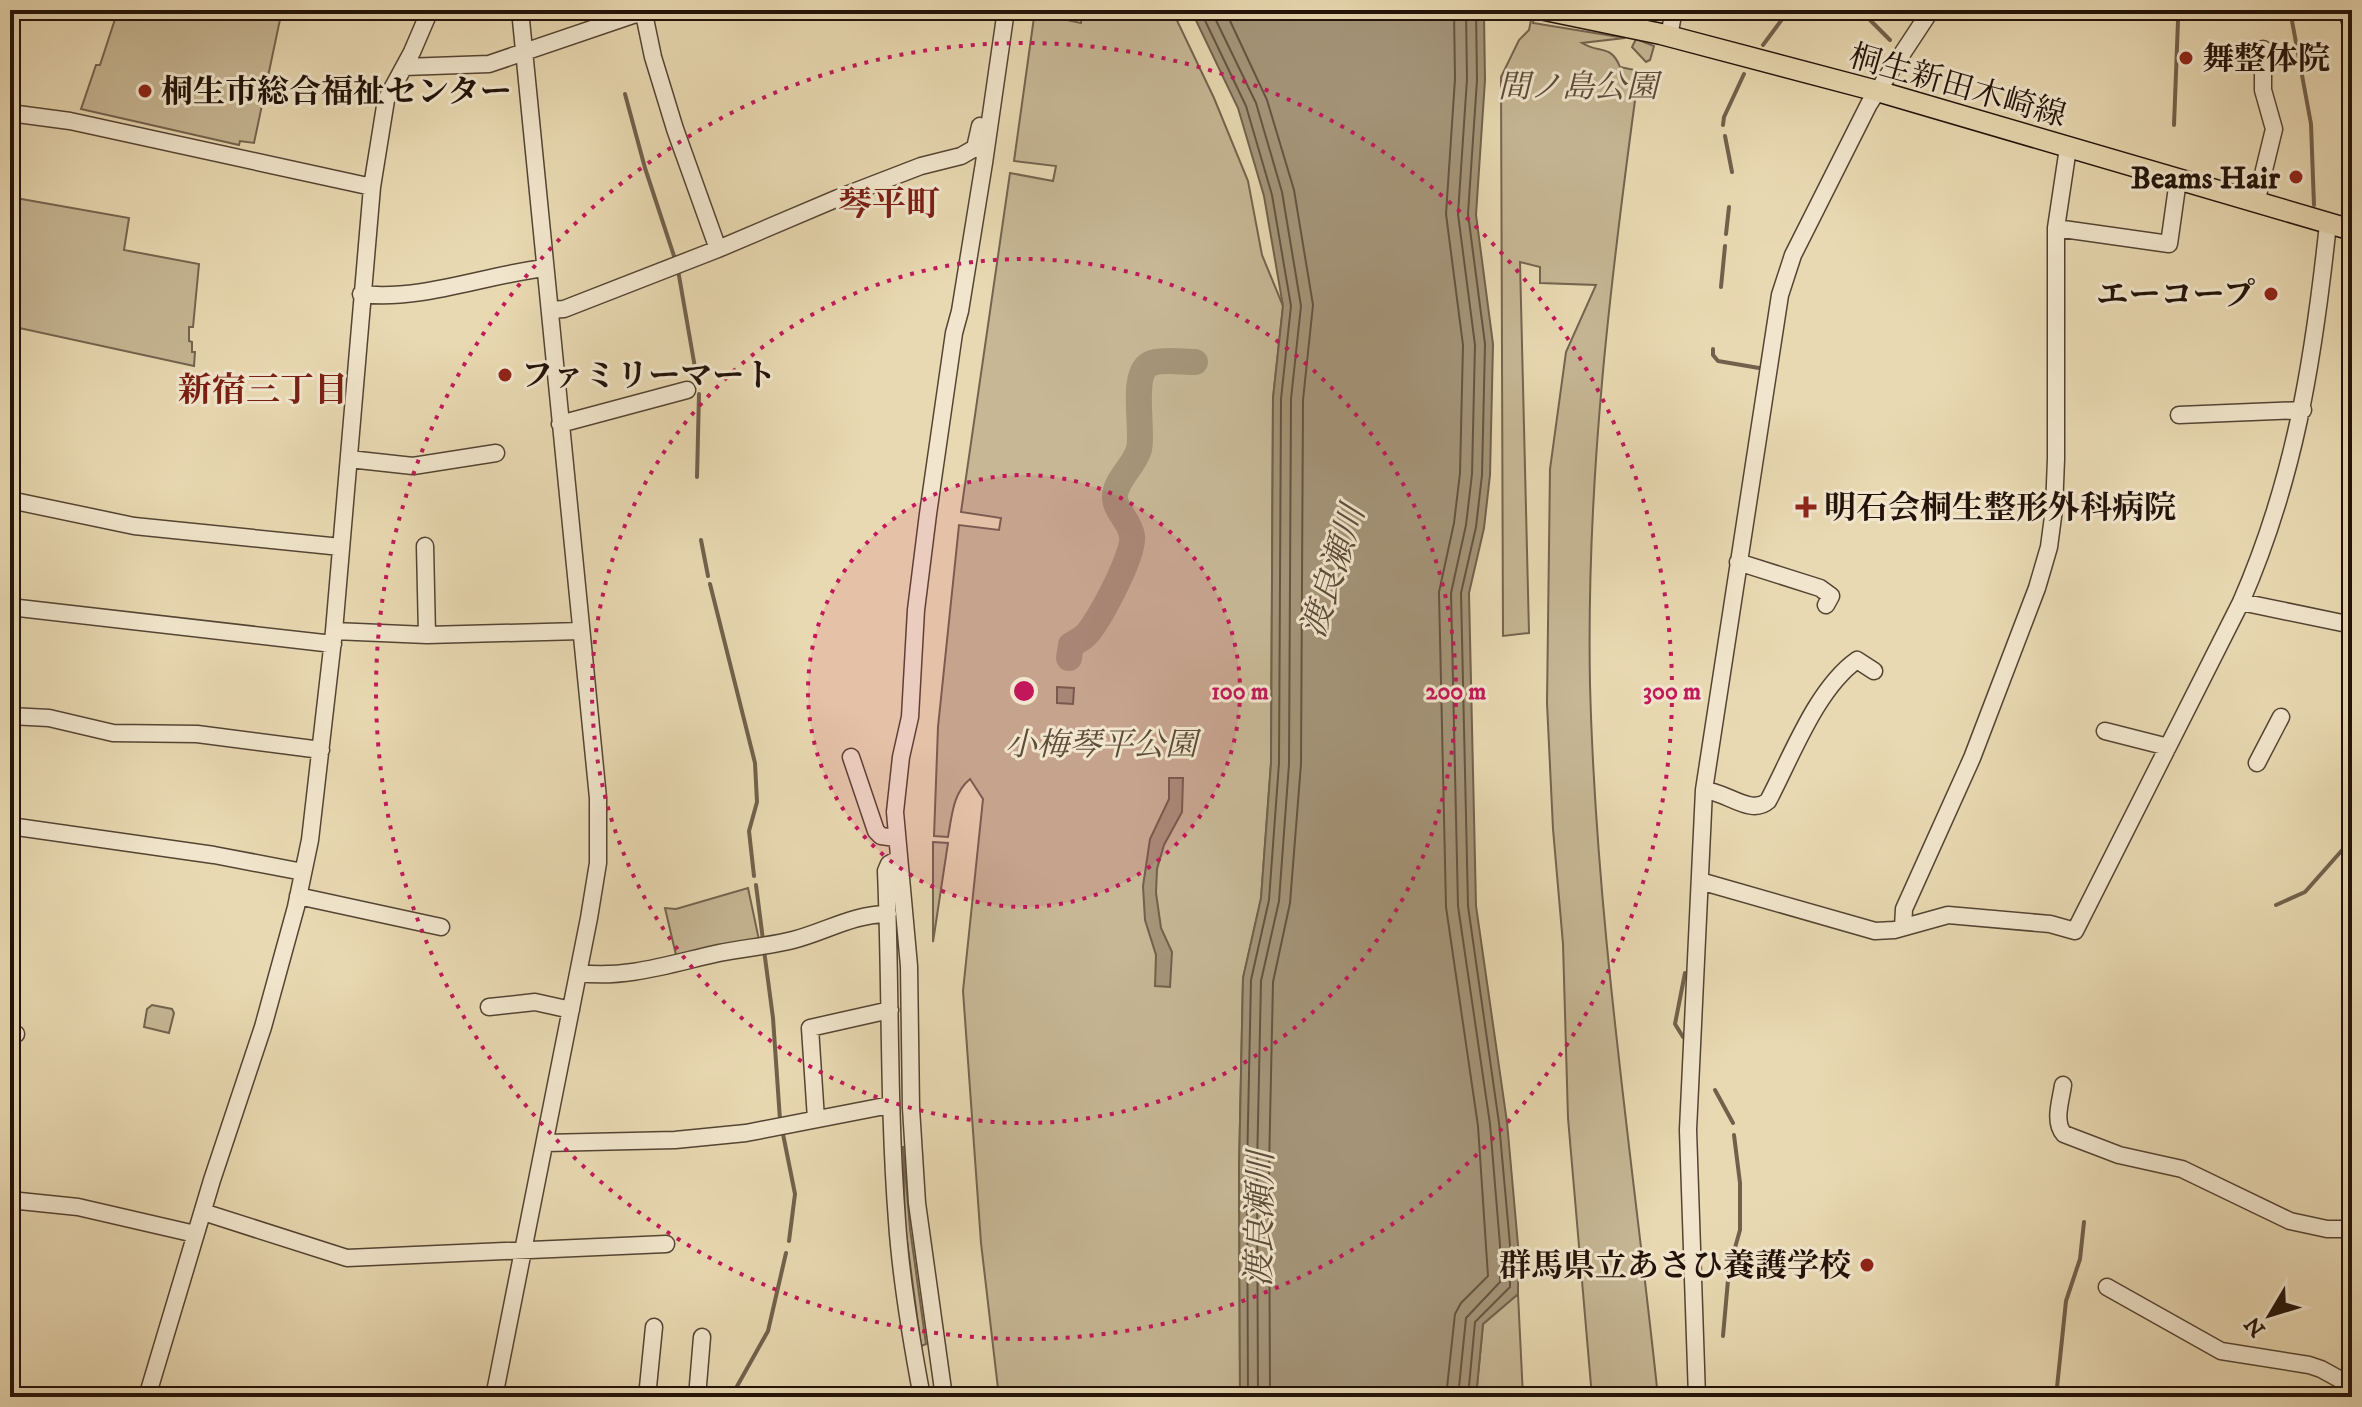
<svg xmlns="http://www.w3.org/2000/svg" width="2362" height="1407" font-family="'IM FELL DW Pica','Noto Serif JP',serif">
<style>
.green{fill:#c7b795;stroke:#74644f;stroke-width:2}
.water{fill:#a59579;stroke:#71614c;stroke-width:2}
.lines{fill:none;stroke-linecap:round;stroke-linejoin:round}
.shore{stroke:#645441;stroke-width:2}
.stream{stroke:#71614c;stroke-width:4}
.river{stroke:#a59579;stroke-width:26}
.minor-casing{stroke:#544433;stroke-width:19}
.major-casing{stroke:#221209;stroke-width:23}
.minor{stroke:#f1e6cd;stroke-width:16}
.major{stroke:#e9d9b2;stroke-width:20}
.ring{fill:none;stroke:#c2185b;stroke-width:4;stroke-dasharray:4 8}
.poi-dot{fill:#8f2418;stroke:#f1e6cd;stroke-width:3}
.labels{text-anchor:middle;stroke-width:6;stroke-linejoin:round;paint-order:stroke}
.poi-label{font-size:32px;font-weight:bold;fill:#221209;stroke:#f1e6cd;text-anchor:start}
.street-label{font-size:32px;fill:#221209;stroke:#f1e6cd}
.park-label{font-size:32px;font-style:italic;fill:#5c4c3a;stroke:#f1e6cd}
.neighbourhood-label{font-size:34px;font-weight:bold;fill:#7a1f14;stroke:#f1e6cd}
.water-label{font-size:34px;font-style:italic;fill:#5d4d3b;stroke:#f1e6cd}
.centre{fill:#c2185b;stroke:#f1e6cd;stroke-width:4}
.ring-label{font-size:24px;text-anchor:middle;font-weight:bold;fill:#c2185b;stroke:#f1e6cd;stroke-width:6;stroke-linejoin:round;paint-order:stroke}
</style>
<rect width="100%" height="100%" fill="#e9d9b2"/>
<filter id="stains"><feTurbulence type="fractalNoise" baseFrequency=".0025" numOctaves="4"/><feColorMatrix values="0 0 0 0 .2 0 0 0 0 .09 0 0 0 0 .02 0 0 0 .5 -.17"/></filter>
<radialGradient id="worn" r=".72"><stop offset=".6" stop-color="#630" stop-opacity="0"/><stop offset="1" stop-color="#630" stop-opacity=".3"/></radialGradient>
<!-- green -->
<path class="green" d="M118,10H282L254,143L240,141L239,145L81,109L96,65H100Z
M1035,10H1053V17L1081,23L1082,10H1172L1214,98L1248,181L1262,255L1283,306L1273,398L1271,763L1261,899L1243,978L1239,1169L1240,1397H999L981,1243L963,991L983,799L970,779C953,793 952,815 948,837L934,836L938,727L959,525L999,530L1001,518L961,512L1010,173L1053,181L1056,166L1014,161Z
M1533,10H1535L1533,23L1625,38L1582,43C1600,54 1611,44 1620,67L1639,71C1611,275 1586,478 1590,684C1596,923 1633,1160 1658,1397H1592L1568,1118L1563,944L1553,829L1547,703L1550,469L1566,352L1596,285L1540,283V267L1520,262L1529,633L1503,636L1501,77L1519,40L1529,30Z
M1636,39L1654,46L1650,60L1646,62L1632,47Z
M10,197L129,218L124,250L199,264L193,327H189V341L192,342V352H195L194,366L10,326Z
M933,842L948,843L933,942Z
M748,888L759,940L676,955L665,908L676,909Z
M152,1005L172,1009L174,1013L169,1033L144,1027L147,1009Z
M903,1146L910,1229L926,1344L921,1346L905,1226Z
M1518,1294L1523,1397H1476L1483,1324Z"/>
<!-- water -->
<path class="water" d="M1191,10H1483L1484,15L1485,80L1476,215L1493,344L1490,475L1484,528L1469,593L1476,906L1507,1122L1518,1245V1294L1483,1324L1476,1397H1240L1239,1169L1243,978L1261,898L1271,763L1273,398L1283,306L1264,196L1238,108Z
M1057,687L1074,688L1073,704L1057,703Z
M1169,778H1183L1182,812L1164,845L1157,869L1156,893L1161,928L1172,952L1170,987L1155,986L1156,955L1145,920L1143,886L1150,839L1169,799Z"/>
<g class="lines">
<!-- shore -->
<path class="shore" d="M1200,10L1246,106L1272,195L1291,306L1281,399L1279,763L1269,900L1251,980L1247,1169L1248,1397
M1211,10L1256,103L1282,192L1301,306L1291,399L1289,764L1279,901L1261,981L1257,1169L1258,1397
M1225,10L1267,100L1294,190L1313,305L1303,400L1301,764L1290,903L1273,982L1269,1169L1270,1397
M1446,1397L1455,1314L1461,1303L1488,1276L1478,1126L1446,907L1439,592L1454,523L1460,473L1463,345L1446,214L1455,79L1454,10
M1458,1397L1466,1318L1500,1282V1245L1490,1124L1458,906L1451,593L1466,525L1472,474L1475,345L1458,214L1467,79L1466,10
M1468,1397L1475,1322L1510,1287V1245L1499,1123L1468,906L1461,593L1476,527L1482,475L1485,344L1468,214L1477,80L1476,10"/>
<!-- stream -->
<path class="stream" d="M1860,10L1890,40
M2290,10L2311,124L2314,205
M1763,45L1783,18
M625,94L645,168L675,259
M1723,125L1724,117L1744,74
M2174,125L2178,21V18L2188,15V12
M1725,136L1732,172
M1726,234L1729,207
M678,270L698,385
M1721,287L1725,246
M1713,349V355L1718,361L1759,368
M697,477L699,394
M701,540L708,576
M710,584L755,763L757,802L749,831L754,876
M756,885L763,940
M2276,905L2305,892L2352,839
M764,950L773,1018L780,1120
M1683,1037L1675,1024L1685,973
M1715,1090L1733,1123
M783,1134L795,1194L789,1241
M1723,1336L1729,1269L1740,1230V1183L1734,1135
M731,1397L768,1331L786,1253
M2056,1397L2066,1301L2080,1259L2084,1222"/>
<!-- river -->
<path class="river" d="M1069,658L1071,645C1076,642 1082,639 1086,635C1099,621 1135,554 1132,536C1130,521 1116,512 1115,498C1114,480 1135,466 1139,449C1144,429 1129,371 1152,363C1164,359 1182,362 1195,362"/>
<!-- minor casing -->
<g class="minor-casing">
<path id="minor" d="M2347,10L2350,22
M644,14L653,57L675,129L718,249
M1669,36L1674,10
M404,67L489,64L633,15L654,10
M10,113L70,121L372,187
M2256,203L2274,129L2263,90V49
M2056,228L2169,244L2178,180
M361,294C422,301 484,275 545,268
M550,310L564,309L718,249L838,198L921,166L961,156L975,148L980,126
M2179,415L2303,410
M560,424L687,390
M349,459L413,466L496,453
M10,500L134,526L341,547
M425,546L427,635
M1738,562L1820,588L1831,596L1826,605
M2241,602L2352,625
M10,607L333,644
M334,631L427,635L581,631
M10,716L49,718L113,733L197,734L321,750
M2105,731L2168,747
M851,757L876,831L881,836L896,838
M2257,763L2281,717
M1704,790C1727,792 1751,816 1768,801C1791,758 1816,689 1857,660L1874,671
M10,826L214,855L303,872
M898,859L889,864L886,871C891,988 888,1105 897,1221C901,1280 911,1339 922,1397
M1700,881L1875,931L1894,930L1948,915L2050,924L2075,931L2241,602C2294,481 2313,363 2327,233L2330,224
M298,896L441,927
M1903,927L1904,909L1972,758L2037,588L2049,547L2054,509L2056,459V228L2068,148
M579,973C627,979 673,963 719,953C744,948 769,946 793,940C825,932 853,914 888,914
M489,1007L535,1002L571,1010
M10,1034H16
M2063,1085C2061,1100 2053,1122 2064,1134L2119,1155L2182,1169L2290,1221L2327,1229H2352
M816,1119L810,1028L890,1010
M545,1143L675,1140L746,1133L890,1105
M10,1200L78,1207L195,1234
M203,1212L347,1258L666,1244
M2107,1287L2221,1351L2309,1365L2321,1369L2352,1386
M147,1397L212,1180L263,1027L296,907L310,840L334,631L372,187L386,100L412,52L430,10
M494,1397L589,918L598,863V798L520,10
M647,1397L654,1327
M697,1397L702,1337
M944,1397L917,1203L911,1108L909,966L895,812L901,757L910,717L916,610L928,514L954,333L960,311L984,163L1006,10
M1697,1397L1688,1130L1704,790L1780,295L1793,255L1869,104L1931,10"/>
</g>
<!-- major casing -->
<g class="major-casing">
<path id="major" d="M1545,10L1661,34L1877,91L2352,230"/>
</g>
<!-- minor -->
<use href="#minor" class="minor"/>
<!-- major -->
<use href="#major" class="major"/>
</g>
<!-- distance rings -->
<circle cx="1024" cy="691" r="216" fill="#c2185b" fill-opacity=".12"/>
<g class="ring">
<circle cx="1024" cy="691" r="216"/>
<circle cx="1024" cy="691" r="432"/>
<circle cx="1024" cy="691" r="648"/>
</g>
<!-- markers -->
<g class="poi-dot">
<circle cx="2186" cy="58" r="8"/>
<circle cx="145" cy="91" r="8"/>
<circle cx="2296" cy="177" r="8"/>
<circle cx="2271" cy="294" r="8"/>
<circle cx="505" cy="375" r="8"/>
<path d="M1802 495h8v8h8v8h-8v8h-8v-8h-8v-8h8z"/>
<circle cx="1867" cy="1265" r="8"/>
</g>
<g class="labels">
<!-- poi labels -->
<g class="poi-label">
<text x="2202" y="69">舞整体院</text>
<text x="161" y="102">桐生市総合福祉センター</text>
<text x="2280" y="188" text-anchor="end">Beams Hair</text>
<text x="2255" y="305" text-anchor="end">エーコープ</text>
<text x="521" y="386">ファミリーマート</text>
<text x="1824" y="518">明石会桐生整形外科病院</text>
<text x="1851" y="1276" text-anchor="end">群馬県立あさひ養護学校</text>
</g>
<!-- street labels -->
<g class="street-label">
<text transform="translate(1958 85) rotate(16)" y="11">桐生新田木崎線</text>
</g>
<!-- park labels -->
<g class="park-label">
<text x="1578" y="97">間ノ島公園</text>
<text x="1101" y="755">小梅琴平公園</text>
</g>
<!-- neighbourhood labels -->
<g class="neighbourhood-label">
<text x="889" y="215">琴平町</text>
<text x="263" y="401">新宿三丁目</text>
</g>
<!-- water labels -->
<g class="water-label">
<text transform="translate(1332 571) rotate(-72)" y="12">渡良瀬川</text>
<text transform="translate(1259 1219) rotate(-89)" y="12">渡良瀬川</text>
</g>
</g>
<circle cx="1024" cy="691" r="12" class="centre"/>
<g class="ring-label">
<text x="1240" y="699">100 m</text>
<text x="1456" y="699">200 m</text>
<text x="1672" y="699">300 m</text>
</g>
<!-- margin -->
<rect width="2362" height="1407" fill="none" stroke="#e9d9b2" stroke-width="40"/>
<rect x="12" y="12" width="2338" height="1383" fill="none" stroke="#221209" stroke-width="4"/>
<rect x="20" y="20" width="2322" height="1367" fill="none" stroke="#221209" stroke-width="2"/>
<!-- north arrow -->
<g transform="translate(2270 1315) rotate(232)" stroke="#f1e6cd" stroke-width="6" paint-order="stroke">
<path d="M0-6L14 30L0 20L-14 30Z" fill="#221209"/>
<text y="-12" font-size="22" font-weight="bold" text-anchor="middle" fill="#221209">N</text>
</g>
<rect width="100%" height="100%" filter="url(#stains)"/>
<rect width="100%" height="100%" fill="url(#worn)"/>
</svg>
